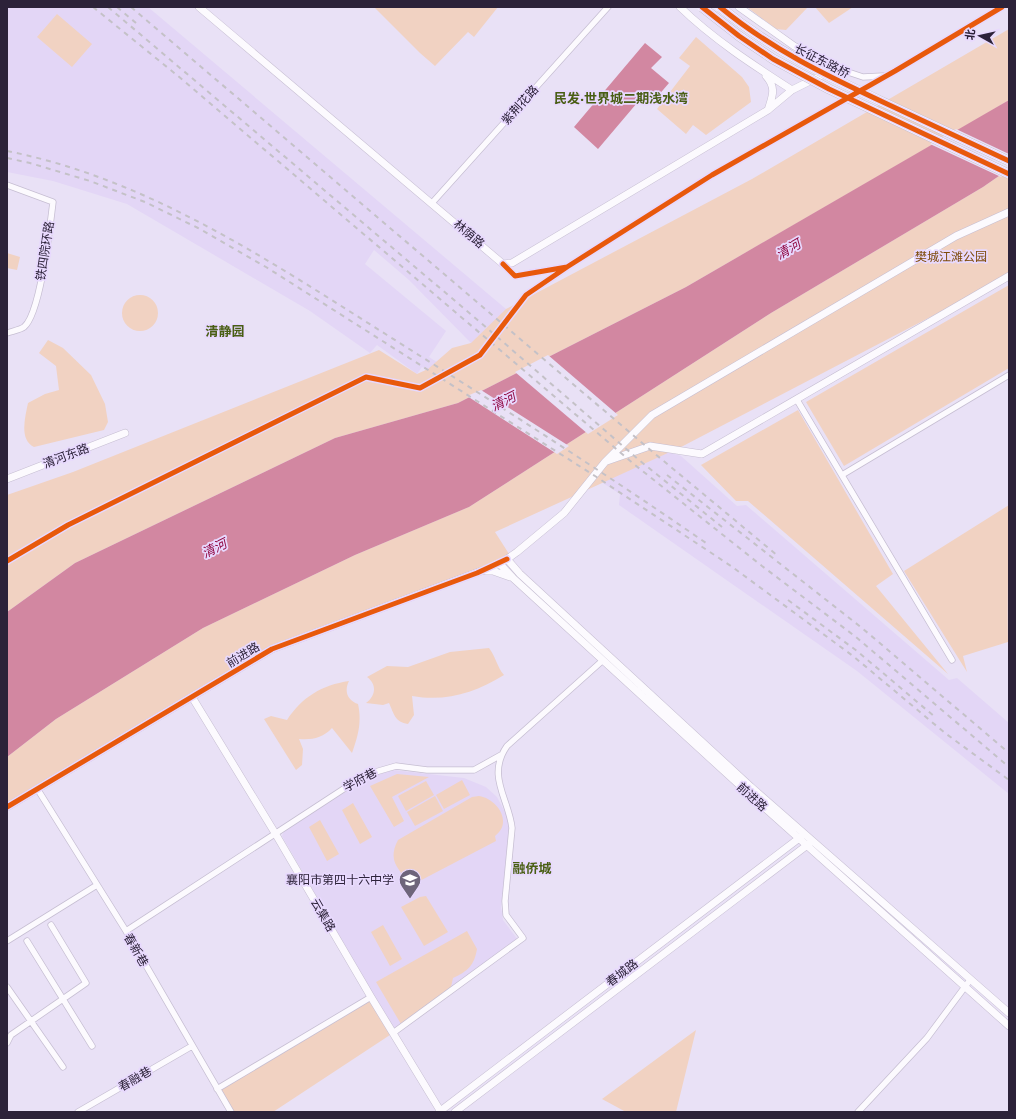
<svg xmlns="http://www.w3.org/2000/svg" width="1016" height="1119" font-family="Jost,'Noto Sans SC',sans-serif">
<style>
.built{fill:#e3d6f6;fill-rule:evenodd}
.green{fill:#f1d2c2}
.water{fill:#d287a1}
.pier{fill:#e9e1f6}
.lines{fill:none;stroke-linecap:round;stroke-linejoin:round}
.minor-casing{stroke:#c6bed2;stroke-width:7}
.tertiary-casing{stroke:#c6bed2;stroke-width:8}
.minor{stroke:#fcfafe;stroke-width:5.5}
.tertiary{stroke:#fcfafe;stroke-width:7}
.rail{stroke:#c4c1c7;stroke-width:2;stroke-dasharray:5 5;stroke-linecap:butt}
.primary-bridge-casing{stroke:#c6bed2;stroke-width:10;stroke-linecap:butt}
.primary-bridge{stroke:#fcfafe;stroke-width:9}
.cycleway-casing{stroke:#e8d9fe;stroke-width:8}
.cycleway{stroke:#e8590c;stroke-width:5}
.labels{text-anchor:middle;stroke-width:3.5;stroke-linejoin:round;paint-order:stroke}
.street-label{font-size:12px;fill:#2c2239;stroke:#e8d9fe}
.park-label{font-size:12px;fill:#7d4a09;stroke:#e8d9fe}
.poi-label{font-size:12px;fill:#2c2239;stroke:#e8d9fe;text-anchor:end}
.neighbourhood-label{font-size:13px;font-weight:bold;fill:#495e14;stroke:#e8d9fe}
.water-label{font-size:13px;font-style:italic;fill:#910a44;stroke:#e8d9fe}
</style>
<rect width="100%" height="100%" fill="#e9e1f6"/>
<!-- built -->
<path class="built" d="M7,7H148L506,309L505,318L658,449L681,456L737,506L746,505L949,680L957,678L1009,723V794L857,671L619,505L620,494L422,367L417,374L377,345L370,353L310,311L127,204L53,181L7,172ZM374,250L409,280L471,343L482,344L621,463L611,474L429,357L446,331L365,264Z
M393,770L464,778L486,787L497,797L508,818L509,828L501,907L503,920L518,940L394,1031L282,836L285,829L372,776Z"/>
<!-- green -->
<path class="green" d="M374,7H498L474,37L468,32L435,66L420,53Z
M747,7H808L786,30L776,29Z
M815,7H853L829,23Z
M57,14L92,44L72,67L37,37Z
M1009,29V100L984,115L686,287L458,403L335,438L75,563L7,612V495L73,472L379,350L417,374L428,369L452,348L471,343L506,309L752,179Z
M696,37L742,77L749,87L751,102L706,135L693,125L686,134L657,109L690,66L679,58Z
M1009,169V272L961,301L683,446L495,532L511,557L272,649L7,807V757L56,719L203,628L355,555L469,507L771,313L983,187Z
M7,253L20,257L17,270L7,268Z
M1009,285V368L844,466L806,402Z
M122 313a18 18 0 1 1 36 0a18 18 0 1 1-36 0Z
M48,340L63,348L91,375L105,404L108,422L104,430L34,447C19,439 25,418 28,403L45,394L59,390L56,366L39,353Z
M798,410L893,574L876,586L948,674L748,501H736L701,465Z
M1009,505C1009,551 1007,596 1008,642L963,656L967,672L904,571Z
M489,648C496,657 497,667 504,675C475,693 446,702 412,696L414,715L408,724C395,722 394,714 389,703L383,705L366,703C376,696 377,684 367,677L387,666L408,667L450,652Z
M349,681C344,691 347,700 358,704C362,722 358,736 352,753L332,728C323,738 312,740 299,739L303,749L302,765L296,770L264,719L271,716L287,720C302,697 322,685 349,681Z
M397,774L429,777L392,797L404,821L394,827L370,786Z
M462,780L470,795L444,809L436,795Z
M426,781L434,795L406,811L398,796Z
M435,796L443,811L415,826L407,812Z
M479,796C498,799 513,823 495,836L496,841L410,886C401,869 386,863 398,840L472,797Z
M353,803L372,837L360,844L342,810Z
M320,820L339,854L327,861L309,827Z
M426,896L448,932L424,946L401,907L420,897Z
M383,925L402,959L390,966L371,932Z
M467,931L477,949C474,966 468,971 453,978L451,987L401,1024L376,982Z
M371,997L393,1033L273,1112H231L217,1089Z
M696,1030L676,1112H626L602,1099Z"/>
<!-- water -->
<path class="water" d="M645,43L662,57L651,68L669,83L657,97L648,90L598,149L574,127Z
M1009,100V169L983,187L771,313L469,507L355,555L203,628L56,719L7,757V612L75,563L335,438L458,403L686,287Z"/>
<!-- pier -->
<path class="pier" d="M956,129L1009,154V171L1001,177L930,144Z
M548,355L618,415L588,434L515,372Z
M481,390L569,446L557,454L467,396Z"/>
<g class="lines">
<!-- minor casing -->
<g class="minor-casing">
<path id="minor" d="M836,68L863,77L883,76
M7,185L53,202C50,225 41,313 24,327C20,330 12,331 7,333
M432,203L608,7
M503,264L515,276L567,267L712,175L895,71L1002,7
M797,400L952,660
M842,475L1009,375
M7,561L68,525L366,377L420,388L480,355L526,295L567,267
M38,790L126,931L231,1112
M126,931L365,775L396,766L427,770H474L501,755
M7,941L97,885
M27,941L92,1046
M7,987L63,1067
M393,1033L523,938L506,915L505,901L512,828C509,799 486,776 507,746L602,661
M7,1043L11,1035L86,983L51,925
M217,1089L371,997
M78,1112L192,1046
M858,1112L927,1038L970,980"/>
</g>
<!-- tertiary casing -->
<g class="tertiary-casing">
<path id="tertiary" d="M199,7L503,264L512,263L768,110L792,90L836,68L794,46L739,7
M680,7C713,39 753,65 792,90
M766,76C777,88 772,97 768,110
M607,461L650,446L702,454L1009,276
M7,479L125,433
M507,559L520,574L751,787L1009,1013
M500,564L513,578L747,792L1009,1026
M486,571H493L510,577
M192,697L275,833L371,997L441,1112
M7,807L272,649L500,564L517,552L564,513L605,462L652,415L956,236L1009,212
M439,1112L802,836
M455,1112L810,843"/>
</g>
<!-- minor -->
<use href="#minor" class="minor"/>
<!-- tertiary -->
<use href="#tertiary" class="tertiary"/>
<!-- rail -->
<path class="rail" d="M93,7L178,76L635,465L762,566L856,637L1009,767
M108,7L480,322L639,460L722,527
M117,7L136,23
M131,7L648,448L778,556
M7,151C148,179 268,260 387,335C495,403 602,471 706,543
M7,158L30,163L90,181L145,202L198,228L266,267L595,476L731,566L853,656L945,733L1009,780
M667,475L862,628L1009,753
M788,600L857,651L935,717"/>
<!-- primary-bridge casing -->
<g class="primary-bridge-casing">
<path id="primary-bridge" d="M702,7L739,36L773,59L829,89L1009,174
M720,7C771,49 825,75 885,103C926,122 968,142 1009,161"/>
</g>
<!-- primary-bridge -->
<use href="#primary-bridge" class="primary-bridge"/>
<!-- cycleway casing -->
<g class="cycleway-casing">
<path id="cycleway" d="M702,7L739,36L773,59L829,89L1009,174
M720,7C771,49 825,75 885,103C926,122 968,142 1009,161
M503,264L515,276L567,267L712,175L895,71L1002,7
M7,561L68,525L366,377L420,388L480,355L526,295L567,267
M7,807L272,649L477,573L507,559"/>
</g>
<!-- cycleway -->
<use href="#cycleway" class="cycleway"/>
</g>
<!-- icons -->
<defs>
<g id="school-pin" transform="scale(1.15)"><path d="M0 17L-7.5 6A9.5 9.5 0 1 1 7.5 6Z" fill="#6e657b" stroke="#e8d9fe"/><path d="M0-5L7-2L0 1L-7-2ZM-4 1L0 2.5L4 1V4Q0 6-4 4Z" fill="#fff"/></g>
</defs>
<g fill-rule="evenodd">
<use href="#school-pin" x="410" y="880"/>
</g>
<g class="labels">
<!-- street labels -->
<g class="street-label">
<text transform="translate(822 61) rotate(27)" y="4">长征东路桥</text>
<text transform="translate(520 105) rotate(-48)" y="4">紫荆花路</text>
<text transform="translate(469 234) rotate(40)" y="4">林荫路</text>
<text transform="translate(45 251) rotate(-81)" y="4">铁四院环路</text>
<text transform="translate(66 456) rotate(-21)" y="4">清河东路</text>
<text transform="translate(243 655) rotate(-31)" y="4">前进路</text>
<text transform="translate(360 780) rotate(-28)" y="4">学府巷</text>
<text transform="translate(752 797) rotate(42)" y="4">前进路</text>
<text transform="translate(323 915) rotate(60)" y="4">云集路</text>
<text transform="translate(136 950) rotate(60)" y="4">春新巷</text>
<text transform="translate(622 973) rotate(-37)" y="4">春城路</text>
<text transform="translate(135 1079) rotate(-30)" y="4">春融巷</text>
</g>
<!-- park labels -->
<g class="park-label">
<text x="951" y="261">樊城江滩公园</text>
</g>
<!-- poi labels -->
<g class="poi-label">
<text x="394" y="884">襄阳市第四十六中学</text>
</g>
<!-- neighbourhood labels -->
<g class="neighbourhood-label">
<text x="621" y="103">民发·世界城二期浅水湾</text>
<text x="225" y="336">清静园</text>
<text x="532" y="873">融侨城</text>
</g>
<!-- water labels -->
<g class="water-label">
<text transform="translate(788 249) rotate(-30)" y="5">清河</text>
<text transform="translate(503 401) rotate(-27)" y="5">清河</text>
<text transform="translate(214 548) rotate(-27)" y="5">清河</text>
</g>
</g>
<!-- border -->
<rect width="1016" height="1119" fill="none" stroke="#2c2239" stroke-width="16"/>
<!-- north arrow -->
<g transform="translate(980 36) rotate(278)" stroke="#e8d9fe" stroke-width="3" paint-order="stroke">
<path d="M0-3L7 15L0 10L-7 15Z" fill="#2c2239"/>
<text y="-6" font-size="11" font-weight="bold" text-anchor="middle" fill="#2c2239">北</text>
</g>
</svg>
